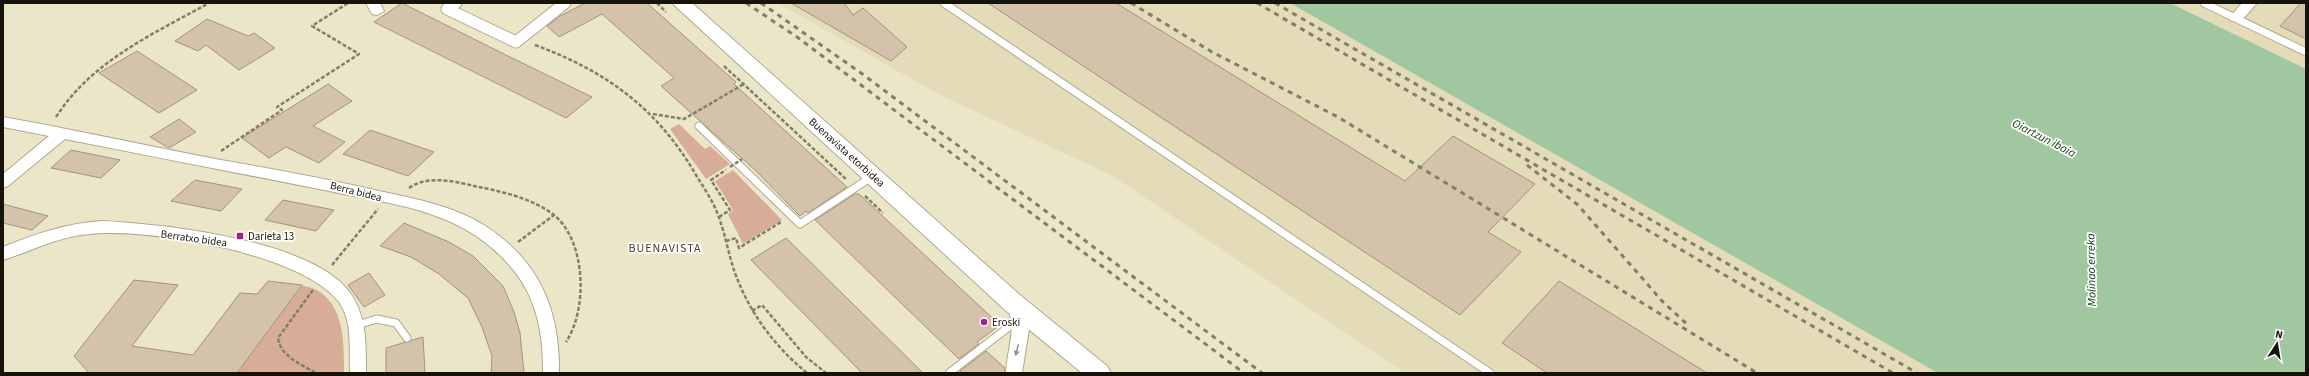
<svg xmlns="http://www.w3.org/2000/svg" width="2309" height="376" font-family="'Source Sans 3',sans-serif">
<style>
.built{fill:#e4dbb8}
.green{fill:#d7ad98}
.water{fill:#a0c79f}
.building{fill:#d5c2ab;stroke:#a4927c}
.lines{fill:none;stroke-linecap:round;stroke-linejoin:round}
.service-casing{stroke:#afa98e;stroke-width:9}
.pedestrian-casing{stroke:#afa98e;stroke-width:13}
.minor-casing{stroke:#afa98e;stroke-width:2}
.secondary-casing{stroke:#afa98e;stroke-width:2}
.path{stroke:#827e6b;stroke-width:2.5;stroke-dasharray:4 2;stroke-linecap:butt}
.service{stroke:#fff;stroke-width:7}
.pedestrian{stroke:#fff;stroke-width:11}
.minor{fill:#fff;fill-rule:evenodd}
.secondary{fill:#fff;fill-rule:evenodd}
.rail{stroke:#827e6a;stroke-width:3;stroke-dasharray:5 5;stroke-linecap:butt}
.path-bridge{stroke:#827e6b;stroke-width:2.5;stroke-dasharray:4 2;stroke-linecap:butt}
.oneway{fill:#969591}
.poi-dot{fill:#992582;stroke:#fff;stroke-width:1.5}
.labels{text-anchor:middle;stroke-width:3.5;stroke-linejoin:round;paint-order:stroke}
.street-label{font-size:11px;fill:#16140a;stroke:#fff}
.poi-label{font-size:11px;fill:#16140a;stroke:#fff;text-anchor:start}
.water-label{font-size:12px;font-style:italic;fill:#0b350e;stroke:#fff}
.neighbourhood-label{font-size:12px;letter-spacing:1px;fill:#433d26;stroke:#fff}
</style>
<rect width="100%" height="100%" fill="#ece6c9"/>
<!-- built -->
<path class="built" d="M778,3H1290L1938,373H1405L1113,176L938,94Z
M2170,3H2306V69Z"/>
<!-- green -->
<path class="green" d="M679,124L705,149L710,146L730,164L706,179L670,129Z
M733,170L782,220L743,244L728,214L733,210L715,181Z
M302,285C307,287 315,288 320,292C345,309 344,346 344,373H237Z"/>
<!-- water -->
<path class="water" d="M1290,3H2170L2306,69V373H1938Z"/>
<!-- building -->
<path class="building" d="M402,3L512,58L592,97L566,118L374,22Z
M585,3H647L736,82L734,84L847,187L808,213L806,211L800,216L756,171L661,86L674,78L602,14L559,37L547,26L560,16Z
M791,3H844L853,15L863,8L907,47L891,61Z
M988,3H1116L1405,181L1453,136L1535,184L1488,232L1521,252L1460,315Z
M2301,3H2306V39L2280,26Z
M207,19L248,36L254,33L275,48L239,70L206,45L198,51L175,41Z
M137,51L154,62L197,90L159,113L99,73Z
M328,84L352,101L313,126L345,142L319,163L286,147L269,158L242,138Z
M179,119L196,132L169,148L150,137Z
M370,130L434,152L408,176L343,154Z
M71,150L120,160L101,178L51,168Z
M195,180L242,189L221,211L171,201Z
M855,194H859L1000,325L977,342L979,344L959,359L815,220Z
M283,200L334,210L316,231L265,220Z
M3,204L48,216L32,230L3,223Z
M404,223L449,242L473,256L503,286L514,312L520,333L524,373H491L492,356L482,327L468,298L439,274L411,257L380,246Z
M786,238L923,373H862L751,260Z
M369,273L385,295L364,307L348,285Z
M134,280L178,285L132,346L193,355L240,293L257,294L268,281L302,285L237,373H89L74,356Z
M1559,281L1641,332L1707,373H1547L1502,343Z
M423,337L425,373H386V348Z
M986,351L1005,368V373H960V371Z"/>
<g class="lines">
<!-- service casing -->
<g class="service-casing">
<path id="service" d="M944,3L1490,373
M2204,3L2306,52
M699,126L800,224L873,176
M357,325L377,319L396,323L407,338
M949,373L1019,319"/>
</g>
<!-- pedestrian casing -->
<g class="pedestrian-casing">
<path id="pedestrian" d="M456,3L447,9L516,42L565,3"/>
</g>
<!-- minor casing -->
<g class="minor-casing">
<path id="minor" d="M366,3H380L384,11L377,15L372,14Z
M2242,3H2257L2241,21H2231L2229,18Z
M3,117C76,130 148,146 221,160C273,169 326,179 379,191C416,199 455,206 487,227C540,262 560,311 559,373H543C544,313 527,271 476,236C435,208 378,201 329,191C241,173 153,157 65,139L8,186L3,188V174L49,136L3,127Z
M102,221C163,224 314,240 351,294C367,318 366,346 366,373H350C349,351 353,321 339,302C301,253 149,228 90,234C59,236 32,251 3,260V247C35,234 67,223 102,221Z
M1014,297L1020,299L1027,312L1029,329L1022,373H1006C1007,348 1018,328 1006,304L1008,299Z"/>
</g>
<!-- secondary casing -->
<g class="secondary-casing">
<path id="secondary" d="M672,3H692L1020,295L1107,366L1111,373H1082L1004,309Z"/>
</g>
<!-- path -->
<path class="path" d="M657,3L666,12
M535,45C606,71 658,109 696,175C704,188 713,201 718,215C725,233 728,252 734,270C748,311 774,346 807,373
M724,66L846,179
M653,114L684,119L744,84
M56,117C92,61 153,34 209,3
M221,151L282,110L277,107L359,54L312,26L348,3
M409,188C427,175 454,181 474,186C500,191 532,198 554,215C586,241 588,309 566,342
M865,196L883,213
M719,217L730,210L711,180L726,170
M726,241L736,238L739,248L781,222
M518,242L554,215
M332,265L378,209
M313,290L278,338C281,357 301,364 316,373
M752,311L762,305L806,357L826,373"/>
<!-- service -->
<use href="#service" class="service"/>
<!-- pedestrian -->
<use href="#pedestrian" class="pedestrian"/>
<!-- minor -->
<use href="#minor" class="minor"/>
<!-- secondary -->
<use href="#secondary" class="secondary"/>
<!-- rail -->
<path class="rail" d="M746,3L797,37L1244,373
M761,3L861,73L1262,373
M1131,3L1212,52L1338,117L1757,373
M1257,3L1893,373
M1275,3L1917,373
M1527,165L1578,205L1663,302L1689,326"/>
<!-- path-bridge -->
<path class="path-bridge" d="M730,167L742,159"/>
</g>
<!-- one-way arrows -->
<defs><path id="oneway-solid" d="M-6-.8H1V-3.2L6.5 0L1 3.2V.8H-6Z"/></defs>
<use class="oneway" href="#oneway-solid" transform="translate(1017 350) rotate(104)"/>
<!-- markers -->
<g class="poi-dot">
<rect x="236" y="232" width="8" height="8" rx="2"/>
<circle cx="984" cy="322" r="4"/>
</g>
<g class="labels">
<!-- street labels -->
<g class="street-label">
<text transform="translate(847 152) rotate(42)" y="4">Buenavista etorbidea</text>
<text transform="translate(356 191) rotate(14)" y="4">Berra bidea</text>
<text transform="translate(194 238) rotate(8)" y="4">Berratxo bidea</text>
</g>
<!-- poi labels -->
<g class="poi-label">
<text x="248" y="240">Darieta 13</text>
<text x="992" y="326">Eroski</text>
</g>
<!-- water labels -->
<g class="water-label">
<text transform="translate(2044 138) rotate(27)" y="4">Oiartzun ibaia</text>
<text transform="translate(2091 270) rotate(-91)" y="4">Molinao erreka</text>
</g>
<!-- neighbourhood labels -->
<g class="neighbourhood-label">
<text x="665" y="252">BUENAVISTA</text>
</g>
</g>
<!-- border -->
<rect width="2309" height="376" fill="none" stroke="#16140a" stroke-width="8"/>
<!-- north arrow -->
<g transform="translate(2277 344) rotate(12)" stroke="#ffffff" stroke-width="3" paint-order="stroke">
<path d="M0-3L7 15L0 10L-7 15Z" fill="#16140a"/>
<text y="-6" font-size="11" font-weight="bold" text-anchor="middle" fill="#16140a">N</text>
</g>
</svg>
